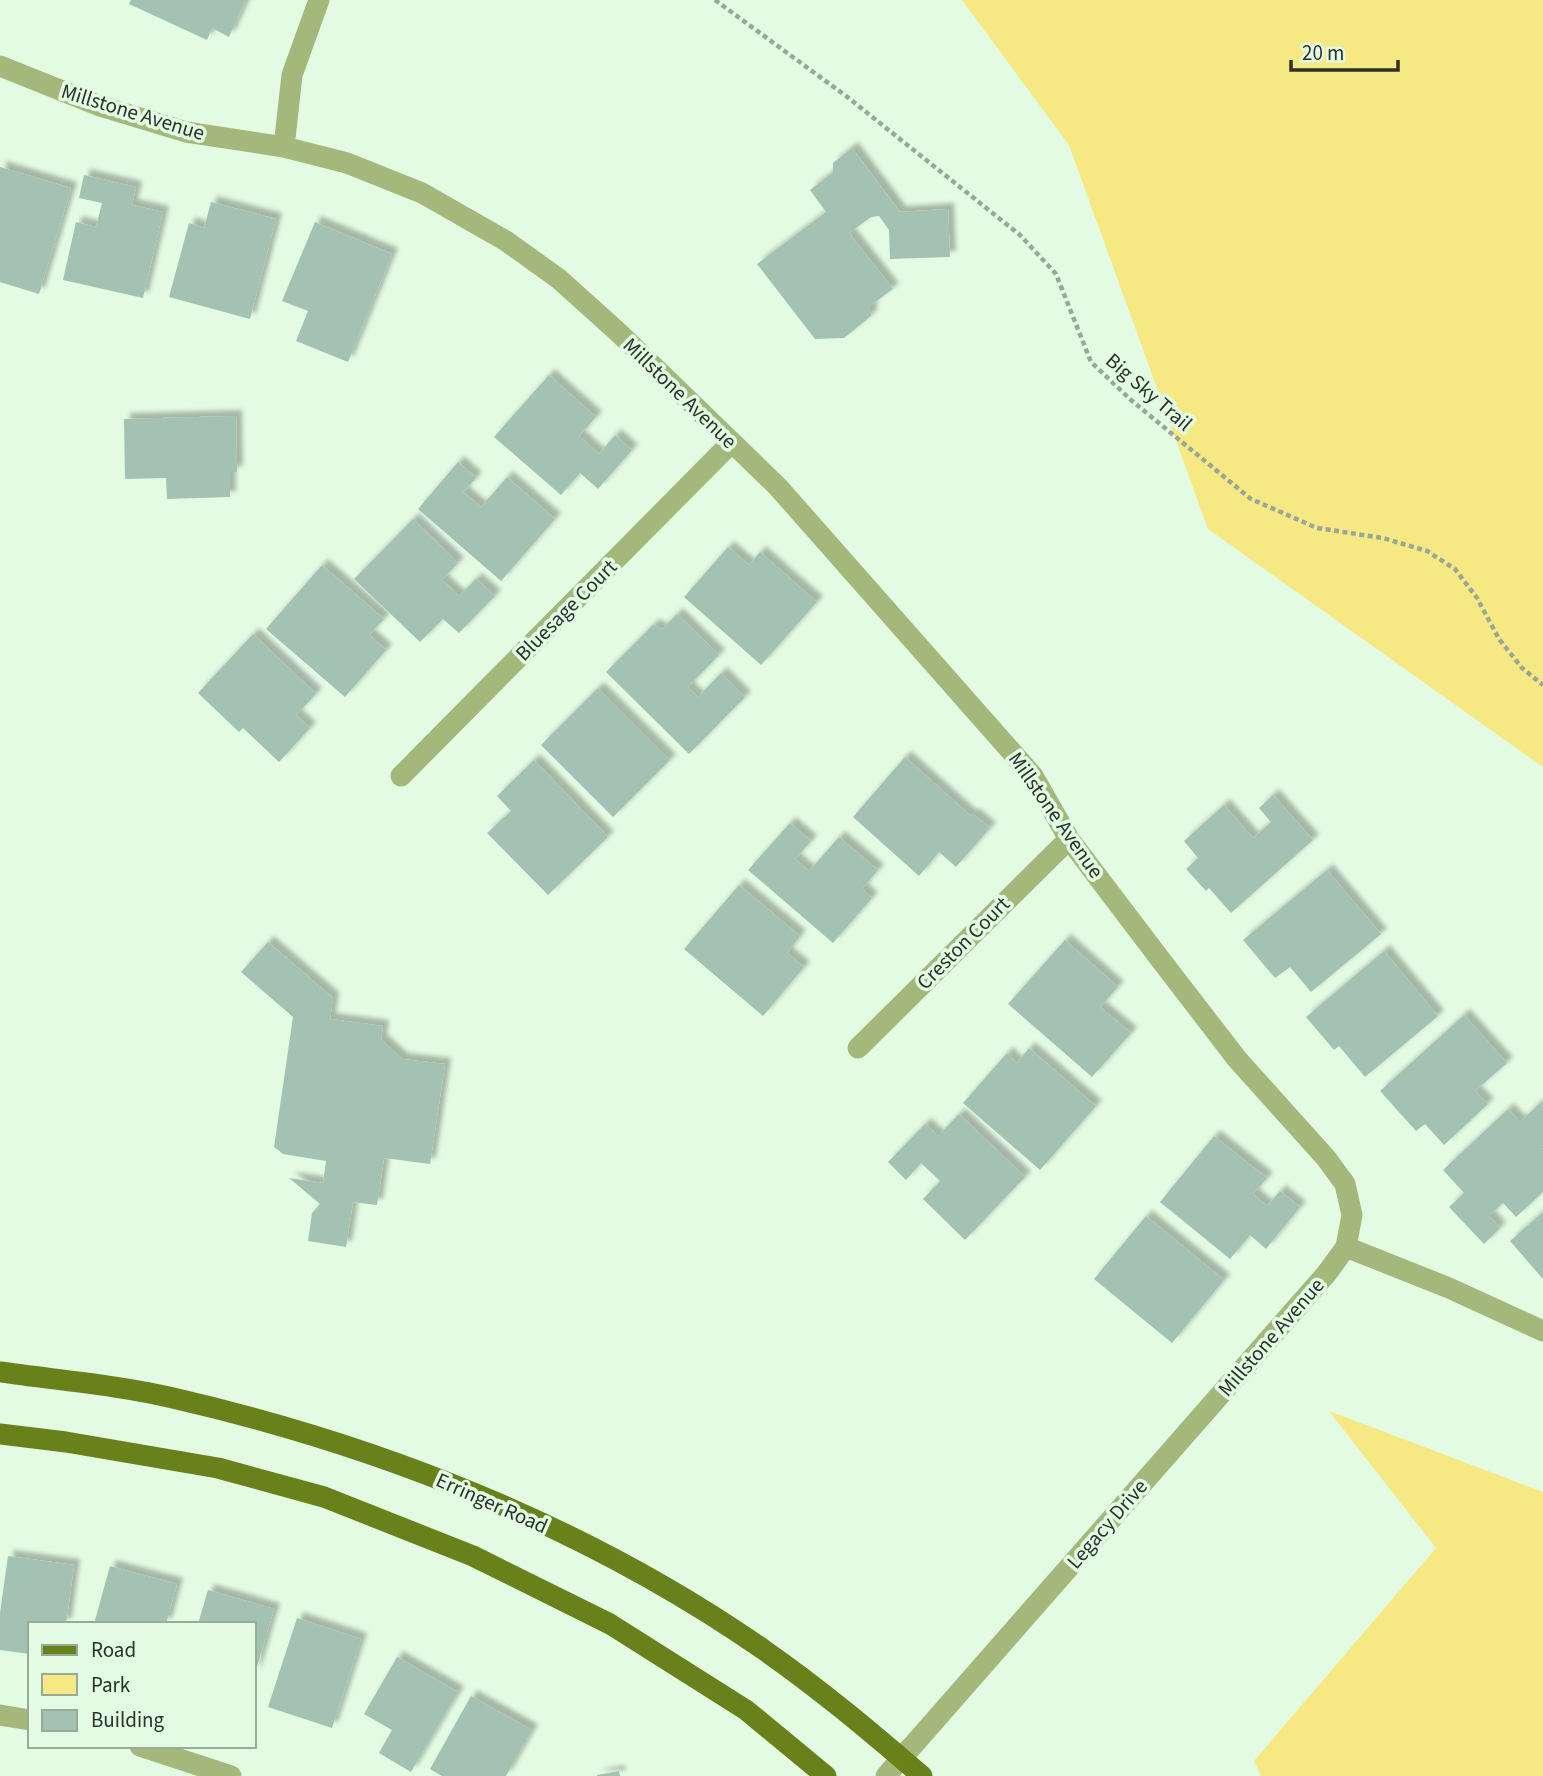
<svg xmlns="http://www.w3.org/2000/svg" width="1543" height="1776" font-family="'Source Sans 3',sans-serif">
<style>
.green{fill:#f6e883}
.building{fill:#a3c2b4;filter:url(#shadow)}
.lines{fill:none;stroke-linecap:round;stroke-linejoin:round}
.path{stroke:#97a897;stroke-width:4.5;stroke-dasharray:5 3.5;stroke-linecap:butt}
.minor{stroke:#a4b87b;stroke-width:21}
.major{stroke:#68811a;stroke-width:21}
.labels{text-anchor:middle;stroke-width:7;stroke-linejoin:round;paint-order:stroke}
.street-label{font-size:21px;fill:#2a322a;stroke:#e3fae3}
</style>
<defs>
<filter id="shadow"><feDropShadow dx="6" dy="-6" stdDeviation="2" flood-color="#0004"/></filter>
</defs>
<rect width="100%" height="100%" fill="#e3fae3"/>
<!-- green -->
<path class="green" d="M962,0H1543V767L1208,529L1069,145Z
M1329,1411L1543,1492V1776H1261L1254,1761L1436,1548Z"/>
<!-- building -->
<path class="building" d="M131,0H246L229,37L212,28L207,40L129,4Z
M852,148L900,212L948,209L950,257L890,259L889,230L879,216L871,217L849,233L893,289L871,305V316L844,338L815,339L757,264L826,212L810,190L833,172V163Z
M0,167L71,188L39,294L0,282Z
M84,175L136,187L132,205L163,212L143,298L63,280L76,222L96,227L102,203L79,198Z
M211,202L276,219L250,319L169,297L189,223L204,228Z
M315,222L392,254L348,362L296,341L308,311L282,301Z
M549,375L596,417L579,436L599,454L615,435L632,450L598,489L580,473L561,495L494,437Z
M236,416L237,472H230V497L167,499L166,478L125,479L124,419Z
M458,462L476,478L463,492L481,507L507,477L555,519L501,581L418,509Z
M413,519L458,563L442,580L459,596L476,579L495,596L459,633L443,619L420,642L354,579Z
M728,547L749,565L760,552L817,602L761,665L684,597Z
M322,565L384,619L369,635L386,650L345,697L266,629Z
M677,614L719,655L688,687L698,697L721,673L745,697L689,754L606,672L653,625L662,629Z
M253,634L316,694L296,715L310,728L279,762L243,728L239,732L198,693Z
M598,688L670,760L613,817L541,745Z
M905,757L971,816L973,814L990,828L956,867L939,852L919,876L853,817Z
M534,760L608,837L548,895L487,833L511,811L497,796Z
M1273,795L1313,840L1231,913L1209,888L1206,891L1186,869L1198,858L1184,841L1224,805L1253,838L1271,822L1259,808Z
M790,823L811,841L795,859L809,871L839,837L878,870L862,889L872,898L833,943L748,870Z
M1327,870L1381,934L1311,992L1290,967L1275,978L1243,940Z
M739,885L800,936L787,953L804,967L763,1016L684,949Z
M1065,940L1118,987L1100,1007L1131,1033L1092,1077L1008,1004Z
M268,942L333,998L330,1019L383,1026L381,1040L402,1059L445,1064L430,1164L384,1158L377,1205L353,1202L346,1247L308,1241L312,1213L320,1204L289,1178L323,1183L326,1161L283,1154L274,1147L293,1017L241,972Z
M1384,951L1438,1016L1365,1077L1339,1046L1334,1050L1306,1017Z
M1464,1015L1507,1063L1475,1091L1488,1104L1444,1145L1425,1124L1416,1131L1380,1091Z
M1029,1048L1096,1106L1040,1170L963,1103L1007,1053L1017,1063Z
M1540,1103L1543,1107V1145L1541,1147L1543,1149V1192L1516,1217L1503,1203L1489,1216L1500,1228L1484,1244L1449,1207L1464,1193L1443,1170L1508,1109L1520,1122Z
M959,1114L1025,1177L965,1240L923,1199L940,1181L921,1163L906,1180L888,1162L925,1124L938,1136Z
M1214,1136L1267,1178L1253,1194L1267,1206L1280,1191L1300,1207L1266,1249L1250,1235L1230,1259L1160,1202Z
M1543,1212V1279L1510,1241Z
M1146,1216L1224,1280L1172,1343L1094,1279Z
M8,1556L74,1565L66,1624H30V1654L0,1650V1613Z
M110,1566L177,1584L166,1624H94Z
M208,1590L274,1609L254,1677V1624H198Z
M297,1618L361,1639L332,1728L268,1707Z
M397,1657L458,1692L411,1772L379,1753L392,1730L364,1714Z
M471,1696L532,1730L506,1776H442L430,1769Z
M619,1771L620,1776H597V1775Z"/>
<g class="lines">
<!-- path -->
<path class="path" d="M715,0L846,96L1020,235L1056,274L1091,362L1131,400L1251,499L1317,528L1383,538L1427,551L1455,569L1477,598L1499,639L1522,668L1543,685"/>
<!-- minor -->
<path class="minor" d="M0,66L100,106L186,132L284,147L347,163L422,193L506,241L559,279L619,333L778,487L1033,776L1069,839L1157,955L1237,1059L1326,1158L1345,1184L1352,1215L1346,1247L1327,1273L901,1759
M284,147L292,75L319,0
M401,776L731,443
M858,1048L1069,839
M1346,1247L1449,1288L1543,1331
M0,1715L30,1720
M140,1746L231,1776
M886,1776L910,1748"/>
<!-- major -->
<path class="major" d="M0,1372C56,1380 119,1385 173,1398C382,1446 587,1527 764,1650C820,1689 871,1732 922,1776
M0,1434L66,1442L218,1468L324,1497L473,1556L610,1624L746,1710L826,1776"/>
</g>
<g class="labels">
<!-- street labels -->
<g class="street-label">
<text transform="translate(133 112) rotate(17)" y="7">Millstone Avenue</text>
<text transform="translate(1149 392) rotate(41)" y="7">Big Sky Trail</text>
<text transform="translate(680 393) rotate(44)" y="7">Millstone Avenue</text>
<text transform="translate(566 610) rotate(-45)" y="7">Bluesage Court</text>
<text transform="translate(1056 815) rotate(55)" y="7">Millstone Avenue</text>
<text transform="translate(963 943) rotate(-45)" y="7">Creston Court</text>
<text transform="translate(1271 1337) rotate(-49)" y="7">Millstone Avenue</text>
<text transform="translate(492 1503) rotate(24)" y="7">Erringer Road</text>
<text transform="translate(1107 1524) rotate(-49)" y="7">Legacy Drive</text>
</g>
</g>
<!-- legend -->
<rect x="28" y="1622" width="228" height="126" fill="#e3fae3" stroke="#99aa99" stroke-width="2"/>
<rect x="42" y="1645" width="35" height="10" fill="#68811a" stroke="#99aa99" stroke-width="2"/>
<text x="91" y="1657" font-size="21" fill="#2a322a">Road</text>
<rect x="42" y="1674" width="35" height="21" fill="#f6e883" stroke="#99aa99" stroke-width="2"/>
<text x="91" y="1692" font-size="21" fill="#2a322a">Park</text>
<rect x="42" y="1710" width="35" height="21" fill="#a3c2b4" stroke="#99aa99" stroke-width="2"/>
<text x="91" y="1727" font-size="21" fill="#2a322a">Building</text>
<!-- scale -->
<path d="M1291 60v10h107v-10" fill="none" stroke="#2a322a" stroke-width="3.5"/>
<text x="1302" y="60" font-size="21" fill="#2a322a" stroke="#e3fae3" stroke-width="5" paint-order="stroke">20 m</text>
</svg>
